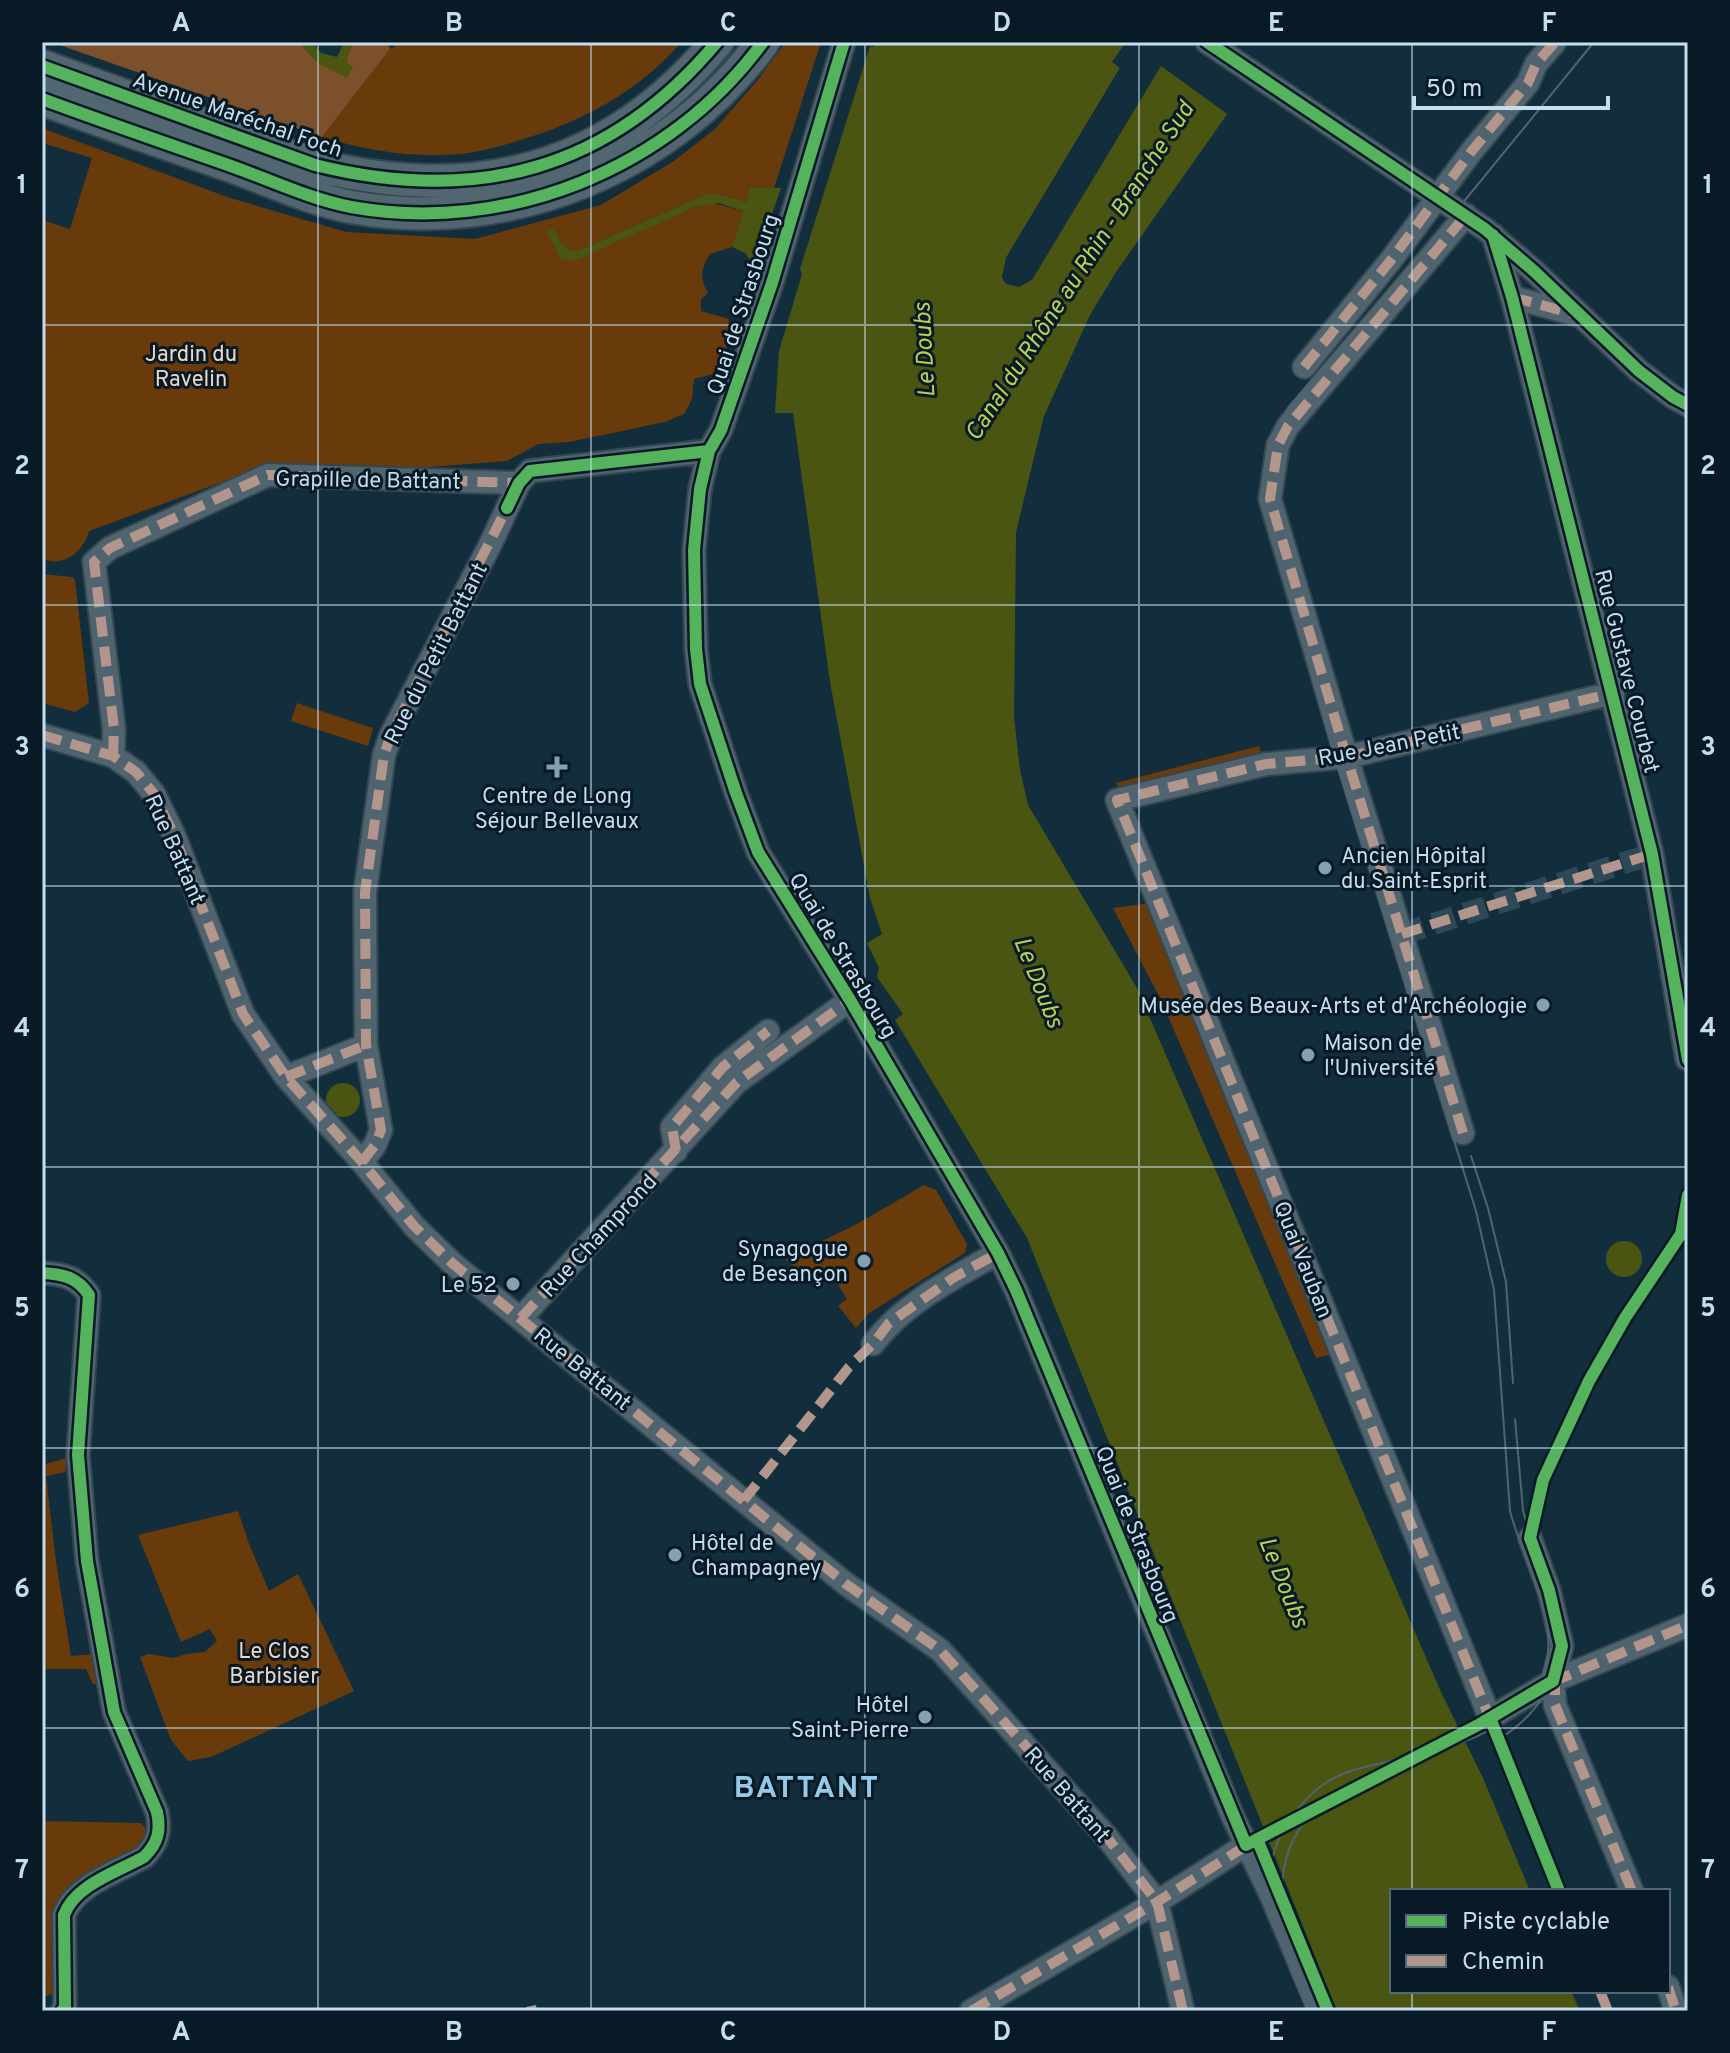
<svg xmlns="http://www.w3.org/2000/svg" width="1730" height="2053" font-family="Overpass,sans-serif">
<style>
.green{fill:#693b0b}
.forest{fill:#7c502b}
.water{fill:#4a5511}
.pier{fill:#122e3c}
.lines{fill:none;stroke-linecap:round;stroke-linejoin:round}
.minor-tunnel{stroke:#2d4857;stroke-width:22;stroke-dasharray:22 11;stroke-linecap:butt}
.minor-casing{stroke:#344751;stroke-width:26}
.secondary-casing{stroke:#344751;stroke-width:36}
.minor{stroke:#50646f;stroke-width:22}
.secondary{stroke:#516670;stroke-width:32}
.tram{stroke:#50646f;stroke-width:2}
.quiet{stroke:#b2968c;stroke-width:10;stroke-dasharray:20 10;stroke-linecap:butt}
.cycleway-casing{stroke:#071a26;stroke-width:17}
.cycleway{stroke:#56b35d;stroke-width:12}
.grid{fill:none;stroke:#c5dded;stroke-width:2;stroke-opacity:0.55}
.poi-dot{fill:#86a0af;stroke:#071a26;stroke-width:3}
.labels{text-anchor:middle;stroke-width:6;stroke-linejoin:round;paint-order:stroke}
.street-label{font-size:22px;fill:#c5dded;stroke:#071a26}
.park-label{font-size:22px;fill:#f0d6c5;stroke:#071a26}
.poi-label{font-size:22px;fill:#c5dded;stroke:#071a26;text-anchor:end}
.water-label{font-size:24px;font-style:italic;fill:#bdcf51;stroke:#071a26}
.district-label{font-size:30px;font-weight:bold;letter-spacing:2px;fill:#96c8e7;stroke:#071a26}
.neatline{fill:none;stroke:#c5dded;stroke-width:3}
.grid-label{font-size:26px;text-anchor:middle;font-weight:bold;fill:#c5dded}
</style>
<rect width="100%" height="100%" fill="#122e3c"/>
<!-- green -->
<path class="green" d="M403,42H681C639,92 582,121 521,140C501,146 481,152 461,154C414,158 367,151 322,137L390,49Z
M786,42H821L774,188L751,187L746,202L719,194H706L577,251C563,251 560,241 554,229L561,259L709,202L743,211L732,247L710,254C701,269 699,277 708,293L701,299V311L729,319L724,371L694,379L692,399L684,414L665,422L569,442L538,444L507,461L403,469L263,467L89,531C84,551 64,568 42,559V220L70,229L92,158L42,143V128L227,197L346,232L475,239L601,205L674,161L715,129L756,82Z
M42,574L72,577L75,580L89,703L75,712L42,703Z
M297,703L373,728L368,746L291,721Z
M1259,746L1262,756L1120,792L1116,783Z
M1150,903L1329,1355L1316,1358L1161,1000L1113,908Z
M924,1185L936,1190L967,1244L965,1253L869,1313L856,1328L838,1306L847,1299L830,1271L813,1282L785,1259L857,1224Z
M67,1458L65,1472L46,1476L56,1562L71,1656L94,1654L98,1684H93L86,1669H42V1465Z
M238,1511L249,1544L269,1591L298,1574L354,1691L211,1757L188,1761L171,1740L140,1657L149,1654L173,1658L186,1654L205,1652L217,1641L210,1629L181,1642L138,1535Z
M42,1821L141,1823L148,1831L142,1846L59,1902L53,1923L57,1991L42,1998Z"/>
<!-- forest -->
<path class="forest" d="M51,42H299L319,64L347,63V57L353,42H387L390,49L322,137Z"/>
<!-- water -->
<path class="water" d="M299,42H312L321,53L337,57L344,42H353L347,57V63L353,67L347,78L319,64Z
M876,42H1126L1113,62L1120,68L1006,258L1002,278L1019,287L1032,279L1175,42H1278L1116,272L1090,315L1044,416L1016,532L1014,717L1020,770L1028,805L1137,988L1440,1690L1483,1778L1530,1891H1392V1991H1571L1580,2011H1337L1027,1238L895,1020L903,1014L877,977L879,968L867,943L882,934L870,898L830,682L793,413H775L779,351L802,274L800,269L870,46L874,47Z
M750,187L781,188L754,266L745,253L732,247L743,211L719,203L698,206L574,261L561,259L546,231L554,229C560,240 563,251 577,251L706,194H719L746,202Z
M326 1100a17 17 0 1 1 34 0a17 17 0 1 1-34 0Z
M1606 1259a18 18 0 1 1 36 0a18 18 0 1 1-36 0Z"/>
<!-- pier -->
<path class="pier" d="M1126,42H1130L1118,61L1123,65L1124,70L1010,260L1007,277L1009,281L1018,283L1029,277L1170,42H1272L1279,47L1230,116L1161,66L1032,280L1019,287L1006,284L1002,278L1006,258L1120,68L1112,62Z"/>
<g class="lines">
<!-- minor-tunnel -->
<path class="minor-tunnel" d="M1402,934L1652,854"/>
<!-- minor casing -->
<g class="minor-casing">
<path id="minor" d="M844,42L772,283L721,430L709,451L700,489L694,550L696,649L700,684L736,793L758,852L850,1000L998,1253L1016,1290L1233,1817L1270,1893L1320,2011
M1207,42L1485,229L1534,271L1639,371L1673,397L1688,405
M1493,235L1512,297L1652,854L1687,1059
M1512,297L1577,315
M1304,367L1391,260L1471,152L1528,83L1536,64L1555,42
M1613,693L1347,757L1266,764L1117,800L1490,1718L1553,1681L1688,1625
M42,735L113,756L136,772L154,794L174,835L243,1014L286,1077L362,1162L414,1226L452,1263L846,1584L940,1650L1106,1836L1157,1902L1183,2011
M113,756L114,729L94,562L110,548L268,475L519,483
M286,1077L366,1045
M1463,1133L1342,742L1270,499L1278,445L1288,426L1466,215
M676,1151L672,1127L723,1067L768,1031
M362,1162L375,1145L381,1130L366,1045L365,892L384,755L391,735L490,545L519,483L530,471L709,451
M42,1273C63,1274 77,1277 89,1295L78,1455L87,1561L114,1712L157,1812C161,1831 158,1843 144,1857C117,1872 75,1885 64,1915L65,2007L62,2011
M521,1318L737,1082L850,1000
M873,1344C903,1304 953,1278 998,1253
M1530,1538L1549,1590L1562,1646L1553,1681L1555,1705L1632,1891
M1668,1987L1676,2011
M971,2011L1157,1902L1246,1845"/>
</g>
<!-- secondary casing -->
<g class="secondary-casing">
<path id="secondary" d="M42,66L315,165C476,205 609,171 717,42
M42,99C104,122 168,144 231,166C270,180 310,199 351,207C507,235 670,169 763,42"/>
</g>
<!-- minor -->
<use href="#minor" class="minor"/>
<!-- secondary -->
<use href="#secondary" class="secondary"/>
<!-- tram -->
<path class="tram" d="M1471,1156L1488,1208L1506,1282L1513,1383
M1515,1419L1523,1510L1530,1538
M1496,1741C1523,1724 1538,1708 1553,1681
M1282,1888C1283,1833 1320,1794 1370,1777
M1308,2011C1293,1974 1274,1936 1270,1896C1268,1871 1273,1846 1286,1826C1297,1808 1310,1793 1327,1782C1346,1770 1369,1766 1391,1761C1435,1751 1478,1743 1514,1714C1534,1698 1545,1677 1548,1652C1553,1612 1520,1551 1510,1511L1494,1290L1476,1211L1335,758L1262,500C1263,461 1269,441 1289,407L1439,232L1594,42"/>
<!-- quiet -->
<path class="quiet" d="M1512,297L1574,314
M1304,367L1391,260L1471,152L1528,83L1536,64L1555,42
M42,735L113,756L136,772L154,794L174,835L243,1014L286,1077L362,1162L414,1226L452,1263L846,1584L940,1650L1106,1836L1157,1902L1183,2011
M113,756L114,729L94,562L110,548L268,475L519,483
M1402,934L1652,854
M286,1077L366,1045
M1463,1133L1342,742L1270,499L1278,445L1288,426L1466,215
M676,1151L672,1127L723,1067L768,1031
M362,1162L375,1145L381,1130L366,1045L365,892L384,755L391,735L509,504
M521,1318L737,1082L850,1000
M744,1500L849,1367L873,1344L889,1323L953,1278L998,1253
M1555,1675V1705L1632,1891
M1552,1682L1688,1625
M1492,1724L1117,800L1266,764L1347,757L1613,693
M1668,1987L1676,2011
M1600,1991L1608,2011
M531,2006L532,2011
M971,2011L1157,1902L1252,1842"/>
<!-- cycleway casing -->
<g class="cycleway-casing">
<path id="cycleway" d="M844,42L772,283L721,430L709,451L700,489L694,550L696,649L700,684L736,793L758,852L850,1000L998,1253L1016,1290L1246,1845L1480,1724L1553,1681L1562,1646L1549,1590L1530,1538L1543,1480L1589,1381L1625,1318L1681,1234L1688,1195
M1207,42L1485,229L1534,271L1639,371L1673,397L1688,405
M42,66L315,165C476,205 609,171 717,42
M42,99C104,122 168,144 231,166C270,180 310,199 351,207C507,235 670,169 763,42
M1493,235L1512,297L1652,854L1688,1060
M507,508L519,483L530,471L709,451
M42,1273C63,1274 77,1277 89,1295L78,1455L87,1561L114,1712L157,1812C161,1831 158,1843 144,1857C117,1872 75,1885 64,1915L65,2007L62,2011
M1490,1718L1559,1891
M1257,1839L1328,2011"/>
</g>
<!-- cycleway -->
<use href="#cycleway" class="cycleway"/>
</g>
<!-- grid -->
<path class="grid" d="M318,42V2011M591,42V2011M865,42V2011M1139,42V2011M1412,42V1891M42,325H1688M42,605H1688M42,886H1688M42,1167H1688M42,1448H1688M42,1728H1688M1412,1991V2011"/>
<!-- markers -->
<g class="poi-dot">
<path d="M553 755h8v8h8v8h-8v8h-8v-8h-8v-8h8z"/>
<circle cx="1325" cy="868" r="8"/>
<circle cx="1543" cy="1005" r="8"/>
<circle cx="1308" cy="1055" r="8"/>
<circle cx="864" cy="1261" r="8"/>
<circle cx="513" cy="1284" r="8"/>
<circle cx="675" cy="1555" r="8"/>
<circle cx="925" cy="1717" r="8"/>
</g>
<g class="labels">
<!-- street labels -->
<g class="street-label">
<text transform="translate(238 114) rotate(19)" y="8">Avenue Maréchal Foch</text>
<text transform="translate(742 304) rotate(-72)" y="8">Quai de Strasbourg</text>
<text transform="translate(368 479) rotate(1)" y="8">Grapille de Battant</text>
<text transform="translate(435 653) rotate(-63)" y="8">Rue du Petit Battant</text>
<text transform="translate(1628 671) rotate(76)" y="8">Rue Gustave Courbet</text>
<text transform="translate(1389 744) rotate(-11)" y="8">Rue Jean Petit</text>
<text transform="translate(176 849) rotate(66)" y="8">Rue Battant</text>
<text transform="translate(844 955) rotate(59)" y="8">Quai de Strasbourg</text>
<text transform="translate(598 1235) rotate(-47)" y="8">Rue Champrond</text>
<text transform="translate(1304 1259) rotate(68)" y="8">Quai Vauban</text>
<text transform="translate(583 1368) rotate(39)" y="8">Rue Battant</text>
<text transform="translate(1138 1534) rotate(68)" y="8">Quai de Strasbourg</text>
<text transform="translate(1068 1794) rotate(49)" y="8">Rue Battant</text>
</g>
<!-- park labels -->
<g class="park-label">
<text x="191" y="361">Jardin du<tspan x="191" dy="25">Ravelin</tspan></text>
<text x="274" y="1658">Le Clos<tspan x="274" dy="25">Barbisier</tspan></text>
</g>
<!-- poi labels -->
<g class="poi-label">
<text x="557" y="803" text-anchor="middle">Centre de Long<tspan x="557" dy="25">Séjour Bellevaux</tspan></text>
<text x="1341" y="863" text-anchor="start">Ancien Hôpital<tspan x="1341" dy="25">du Saint-Esprit</tspan></text>
<text x="1527" y="1013">Musée des Beaux-Arts et d'Archéologie</text>
<text x="1324" y="1050" text-anchor="start">Maison de<tspan x="1324" dy="25">l'Université</tspan></text>
<text x="848" y="1256">Synagogue<tspan x="848" dy="25">de Besançon</tspan></text>
<text x="497" y="1292">Le 52</text>
<text x="691" y="1550" text-anchor="start">Hôtel de<tspan x="691" dy="25">Champagney</tspan></text>
<text x="909" y="1712">Hôtel<tspan x="909" dy="25">Saint-Pierre</tspan></text>
</g>
<!-- water labels -->
<g class="water-label">
<text transform="translate(1079 271) rotate(-57)" y="8">Canal du Rhône au Rhin - Branche Sud</text>
<text transform="translate(924 350) rotate(-93)" y="8">Le Doubs</text>
<text transform="translate(1039 982) rotate(68)" y="8">Le Doubs</text>
<text transform="translate(1284 1582) rotate(68)" y="8">Le Doubs</text>
</g>
<!-- district labels -->
<g class="district-label">
<text x="807" y="1797">BATTANT</text>
</g>
</g>
<!-- border -->
<rect width="1730" height="2053" fill="none" stroke="#071a26" stroke-width="88"/>
<!-- legend -->
<rect x="1390" y="1889" width="280" height="104" fill="#071a26" stroke="#536876" stroke-width="2"/>
<rect x="1406" y="1915" width="40" height="12" fill="#56b35d" stroke="#536876" stroke-width="2"/>
<text x="1462" y="1929" font-size="24" fill="#c5dded">Piste cyclable</text>
<rect x="1406" y="1955" width="40" height="12" fill="#b2968c" stroke="#536876" stroke-width="2"/>
<text x="1462" y="1969" font-size="24" fill="#c5dded">Chemin</text>
<!-- scale -->
<path d="M1414 96v12h194v-12" fill="none" stroke="#c5dded" stroke-width="4"/>
<text x="1426" y="96" font-size="24" fill="#c5dded" stroke="#071a26" stroke-width="6" paint-order="stroke">50 m</text>
<rect x="44" y="44" width="1642" height="1965" class="neatline"/>
<g class="grid-label">
<text x="181" y="31">A</text>
<text x="454" y="31">B</text>
<text x="728" y="31">C</text>
<text x="1002" y="31">D</text>
<text x="1276" y="31">E</text>
<text x="1549" y="31">F</text>
<text x="22" y="193">1</text>
<text x="1708" y="193">1</text>
<text x="22" y="474">2</text>
<text x="1708" y="474">2</text>
<text x="22" y="755">3</text>
<text x="1708" y="755">3</text>
<text x="22" y="1036">4</text>
<text x="1708" y="1036">4</text>
<text x="22" y="1316">5</text>
<text x="1708" y="1316">5</text>
<text x="22" y="1597">6</text>
<text x="1708" y="1597">6</text>
<text x="22" y="1878">7</text>
<text x="1708" y="1878">7</text>
<text x="181" y="2040">A</text>
<text x="454" y="2040">B</text>
<text x="728" y="2040">C</text>
<text x="1002" y="2040">D</text>
<text x="1276" y="2040">E</text>
<text x="1549" y="2040">F</text>
</g>
</svg>
